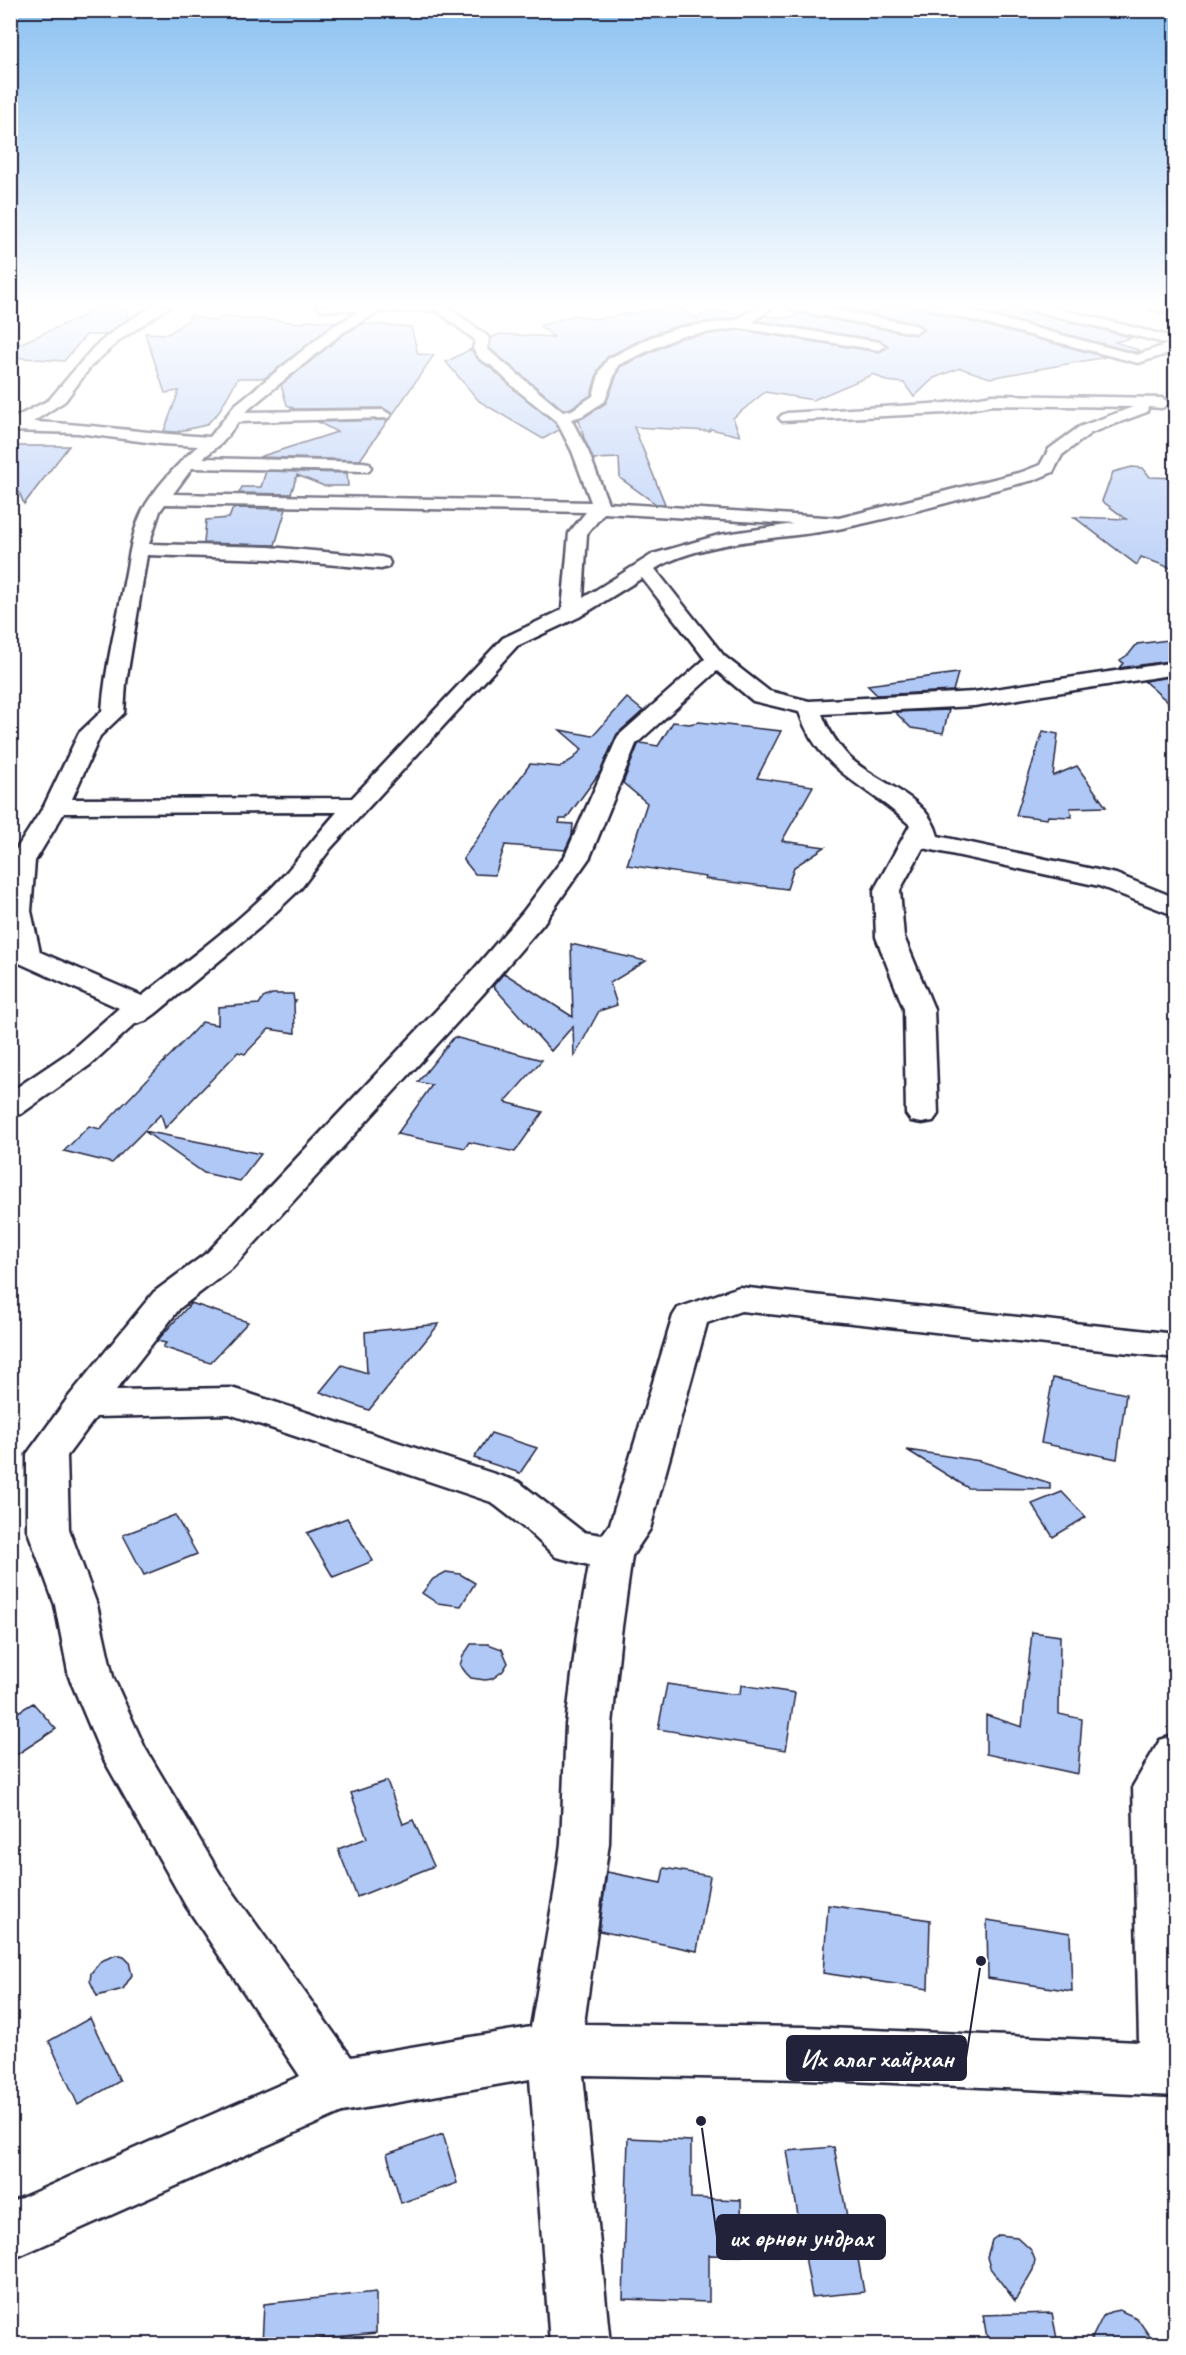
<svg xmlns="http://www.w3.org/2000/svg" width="1186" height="2355" font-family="Caveat,sans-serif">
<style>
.building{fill:#b0c8f6;stroke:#22223b;stroke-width:1.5}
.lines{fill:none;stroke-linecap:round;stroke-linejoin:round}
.minor-casing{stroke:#22223b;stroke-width:5}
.minor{fill:#fff;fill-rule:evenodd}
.leader{fill:none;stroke:#22223b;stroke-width:2}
.callout-dot{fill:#22223b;stroke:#fff;stroke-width:2}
.callout{fill:#22223b;stroke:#22223b;stroke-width:2}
.callout-label{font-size:26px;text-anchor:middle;font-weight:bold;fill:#fff}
</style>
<rect width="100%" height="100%" fill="#fff"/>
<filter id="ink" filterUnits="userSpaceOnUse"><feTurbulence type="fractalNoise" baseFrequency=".0167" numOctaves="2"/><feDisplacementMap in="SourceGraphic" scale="12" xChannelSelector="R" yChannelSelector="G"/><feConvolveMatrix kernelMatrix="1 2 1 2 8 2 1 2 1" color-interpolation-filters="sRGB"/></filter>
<g filter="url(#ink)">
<!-- building -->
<path class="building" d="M96,306H127L128,319L105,335H86L64,361L10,357V348L87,314Z
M828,306H927L929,311L1106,357L990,378L960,368L934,378L914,397L904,383L886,381L874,374L813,400L765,392L733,418L740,436L711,429L709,431L634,427L665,504H656L620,478L619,458L593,459L584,438L579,420H574L583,418L606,403L620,367L681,338L740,330L879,352L888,347L879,340L758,321L764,316L787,318L800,314L915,335L924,330L915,323Z
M960,306H1024L1026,311L1126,336H1124L1132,338L1115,342L1141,351L1134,352Z
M662,308L680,309L698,319L706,312L722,311L741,314L735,318L677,326L648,336L607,357L598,370L591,395L571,408L564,410L489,348L491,338L500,334L554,337L540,326L574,315L596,319Z
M191,315L214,321L223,316L303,323L308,320L336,322L265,378H238L218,413L206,425L176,432L164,431L179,391L165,393L145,333L168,334L187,321Z
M362,324L411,327L418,354L434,355L393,414L383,408L295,409L287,405L281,385L343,335Z
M471,349L479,361L491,368L555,423L559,430L543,439L479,401L446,362Z
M388,420L360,460L259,457L337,432L318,422Z
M10,446H69L24,504L10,470Z
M1132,467L1143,468L1150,477L1176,478V570L1141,557L1137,565L1074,517L1126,519L1102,501L1113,472Z
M266,471L347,473L348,486H324L297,475L291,494L239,493L242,487H261Z
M233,508L286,509L275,545L204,543L206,520L229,518Z
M1176,639V660L1119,668L1123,663L1120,660L1129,654L1137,644Z
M958,673L953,691L877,695L867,685Z
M1176,676V709L1144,681Z
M627,698L643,711L617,734L600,772L566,819H560L559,823L573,824L572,835L565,850L505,845L495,875L475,874L463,859L530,764L560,767L573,759L582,749L560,730L593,736Z
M949,710L943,733L911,728L895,712Z
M673,722L689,724L699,722L781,731L757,778L813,786L782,841L825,847L794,867L787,889L705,879L706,877L627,865L647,803L623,783L638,745L641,743L658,746Z
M1043,731L1058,734L1053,776L1077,766L1106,807L1070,808L1072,817L1048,816L1047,819L1016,815Z
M571,944L646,961L610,983L617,1005L599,1011L574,1057L573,1026L551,1051L493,986L504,973L573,1017Z
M272,994H293L294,1001H296L294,1003L295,1033L269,1029L245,1054L238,1052L165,1128L161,1114L144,1131L261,1154L240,1181L204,1173L144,1131L112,1163L64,1151L89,1126L100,1129L202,1022L218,1025V1007L259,1004L263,998Z
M454,1037L542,1060L505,1102L543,1112L515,1152L469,1142L465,1148L397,1134L432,1085L418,1082Z
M191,1303L248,1322L210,1363L163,1347L166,1343L157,1341Z
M439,1324L369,1410L320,1392L342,1365L367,1373L365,1332Z
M1053,1378L1126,1394L1117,1459L1041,1443Z
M491,1433L537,1448L520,1473L474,1458Z
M907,1450L980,1461L1050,1483V1489L968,1488Z
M1062,1492L1086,1517L1053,1537L1032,1504Z
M175,1515L197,1554L144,1575L123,1535Z
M347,1518L373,1561L333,1577L307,1533Z
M446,1572L460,1574L475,1583L461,1606L437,1603L422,1593L433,1579Z
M1032,1632L1060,1636L1059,1714L1082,1719L1078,1774L986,1754V1715L1022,1727Z
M471,1644H488L502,1649L508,1663L503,1671L492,1679L485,1680L471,1678L466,1673L460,1665L463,1656Z
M667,1684L732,1694H740L741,1685L795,1693L786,1750L658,1729Z
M33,1703L56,1729L10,1759V1717Z
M387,1781L403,1824L413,1820L434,1866L357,1897L338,1849L367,1838L351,1793Z
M664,1868L710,1876L697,1951L599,1931L607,1872L661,1883Z
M828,1905L930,1920L928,1989L823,1973Z
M987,1920L1070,1933L1072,1991L988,1978Z
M116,1955L124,1957L129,1962L132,1975L123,1989L97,1996L90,1981L91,1973L101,1961Z
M90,2018L120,2081L78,2105L49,2041Z
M443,2134L457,2183L401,2203L387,2154Z
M628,2138L691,2141V2198L741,2200L742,2256L709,2255V2302L623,2299Z
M834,2147L851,2238L854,2237L864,2292L812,2297L787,2151Z
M999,2235L1017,2237L1031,2250L1035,2260L1033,2270L1015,2301L990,2268L987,2257L992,2240Z
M376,2292V2333L262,2344L264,2304Z
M1119,2310L1137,2318L1155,2344H1089L1103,2316L1110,2312Z
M1052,2313L1058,2344H988L983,2315Z"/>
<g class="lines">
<!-- minor casing -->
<g class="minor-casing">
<path id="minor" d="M154,306H171L121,339L91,366L65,401L33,422C92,424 151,434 210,437L235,405L332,327L360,311L322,310L316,306H447L487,336L489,339L487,349L563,412L572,410L593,396L600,371L608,359L649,338L678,328L736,320L759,306H774L752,322L879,342L886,346L879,350L740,328L680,336L618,365L605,401L582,416L571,419L588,451L608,503L839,518L1022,472L1040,465L1049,449L1079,427L1133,407L992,405L946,413L782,421L779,418L782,415L787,413L946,403L992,395L1162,398L1170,403L1162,408L1148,407L1147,412L1091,433L1062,455L1053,472L1034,480C969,496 904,516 838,529C783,539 702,540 655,569L724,656L769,691L809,701L974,692L1176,662V674L974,706L822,714C828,730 837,744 849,757C877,784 928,795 938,836L1116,874L1176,898V916L1099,886L923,848L900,890L904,937L934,1009L938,1114L933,1121L922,1123L911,1121L906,1114L904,1009L876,937L874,890L910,825C868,785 819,772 799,712L753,701L717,671L636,744L590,857L543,924L483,994L232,1268L180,1308L116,1390L231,1388L244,1392L519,1482L583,1532L602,1535L610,1524L673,1316L678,1308L739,1287L1176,1334V1358L741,1311L707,1323L650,1529L632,1556L621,1634L612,1725L609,1843L584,2024L806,2027L1139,2042L1133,1786L1160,1740L1176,1735V2096L806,2079L583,2075L610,2344H550L530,2079L342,2112L10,2260V2203L300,2076L186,1906L103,1758L69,1677L55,1605L27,1529V1454L70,1395L154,1292L208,1252L463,982L523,912L565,856L618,736L705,659L642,578L579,617L517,646L331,848L301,888L259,928L155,1014L145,1021L135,1024L90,1065L21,1114L10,1116V1092L68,1053L119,1008L17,962L13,956L10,942V859L44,806L79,733L102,711C105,668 116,626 124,583C129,559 131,535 142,512C152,491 180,461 198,446L162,444L78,433L10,431V420L49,400L93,348L120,326ZM436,310L475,340L473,349L480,359L492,366L516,389L557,422L572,451L591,502L173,494L192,468L369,471L371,467L369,463L363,462L203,458L222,443L238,422L388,418L391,415L383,410L245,412L342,333L378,312ZM165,504L586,512L569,533L562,610L503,638L352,798L72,799L100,736L124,713L126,683L147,555L269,559L381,569L388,567L390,563L388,559L381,557L269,547L149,544L160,511ZM604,513L793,524L719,535L653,554L583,598L587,534ZM337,812C318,833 302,855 283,876C242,921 189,958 142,996L40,952L31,911L35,861L64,813ZM229,1414L491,1502L527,1530L556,1557L589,1565L577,1634L566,1725L561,1843L555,1888L531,2027L351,2057L220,1874L145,1748L113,1677L97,1605L69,1529L67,1456L96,1417Z
M787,306H815L915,325L922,329L915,333L793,310Z
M929,306H951L1137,355L1168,344L1027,309L1026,306H1048L1176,338V351L1138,363L930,309Z
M1150,306L1176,307V315L1151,309Z"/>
</g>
<!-- minor -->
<use href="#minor" class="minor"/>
</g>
</g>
<!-- sky -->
<linearGradient id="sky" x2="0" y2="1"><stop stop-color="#8bc1f1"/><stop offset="0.48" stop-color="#fff"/><stop offset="1" stop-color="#fff" stop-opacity="0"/></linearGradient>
<rect width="1186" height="636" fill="url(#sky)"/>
<!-- callouts -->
<path class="leader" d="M981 1961L966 2058M701 2121L717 2237"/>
<g class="callout-dot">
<circle cx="981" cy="1961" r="6"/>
<circle cx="701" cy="2121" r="6"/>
</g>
<g class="callout">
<rect x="787" y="2036" width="179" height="44" rx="6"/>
<rect x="717" y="2215" width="168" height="44" rx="6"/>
</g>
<g class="callout-label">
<text x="877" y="2067">Их алаг хайрхан</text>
<text x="801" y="2246">их өрнөн ундрах</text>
</g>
<!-- margin -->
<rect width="1186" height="2355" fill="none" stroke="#fff" stroke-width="36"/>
<rect x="18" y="18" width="1150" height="2319" fill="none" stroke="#22223b" stroke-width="2" filter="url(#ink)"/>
</svg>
